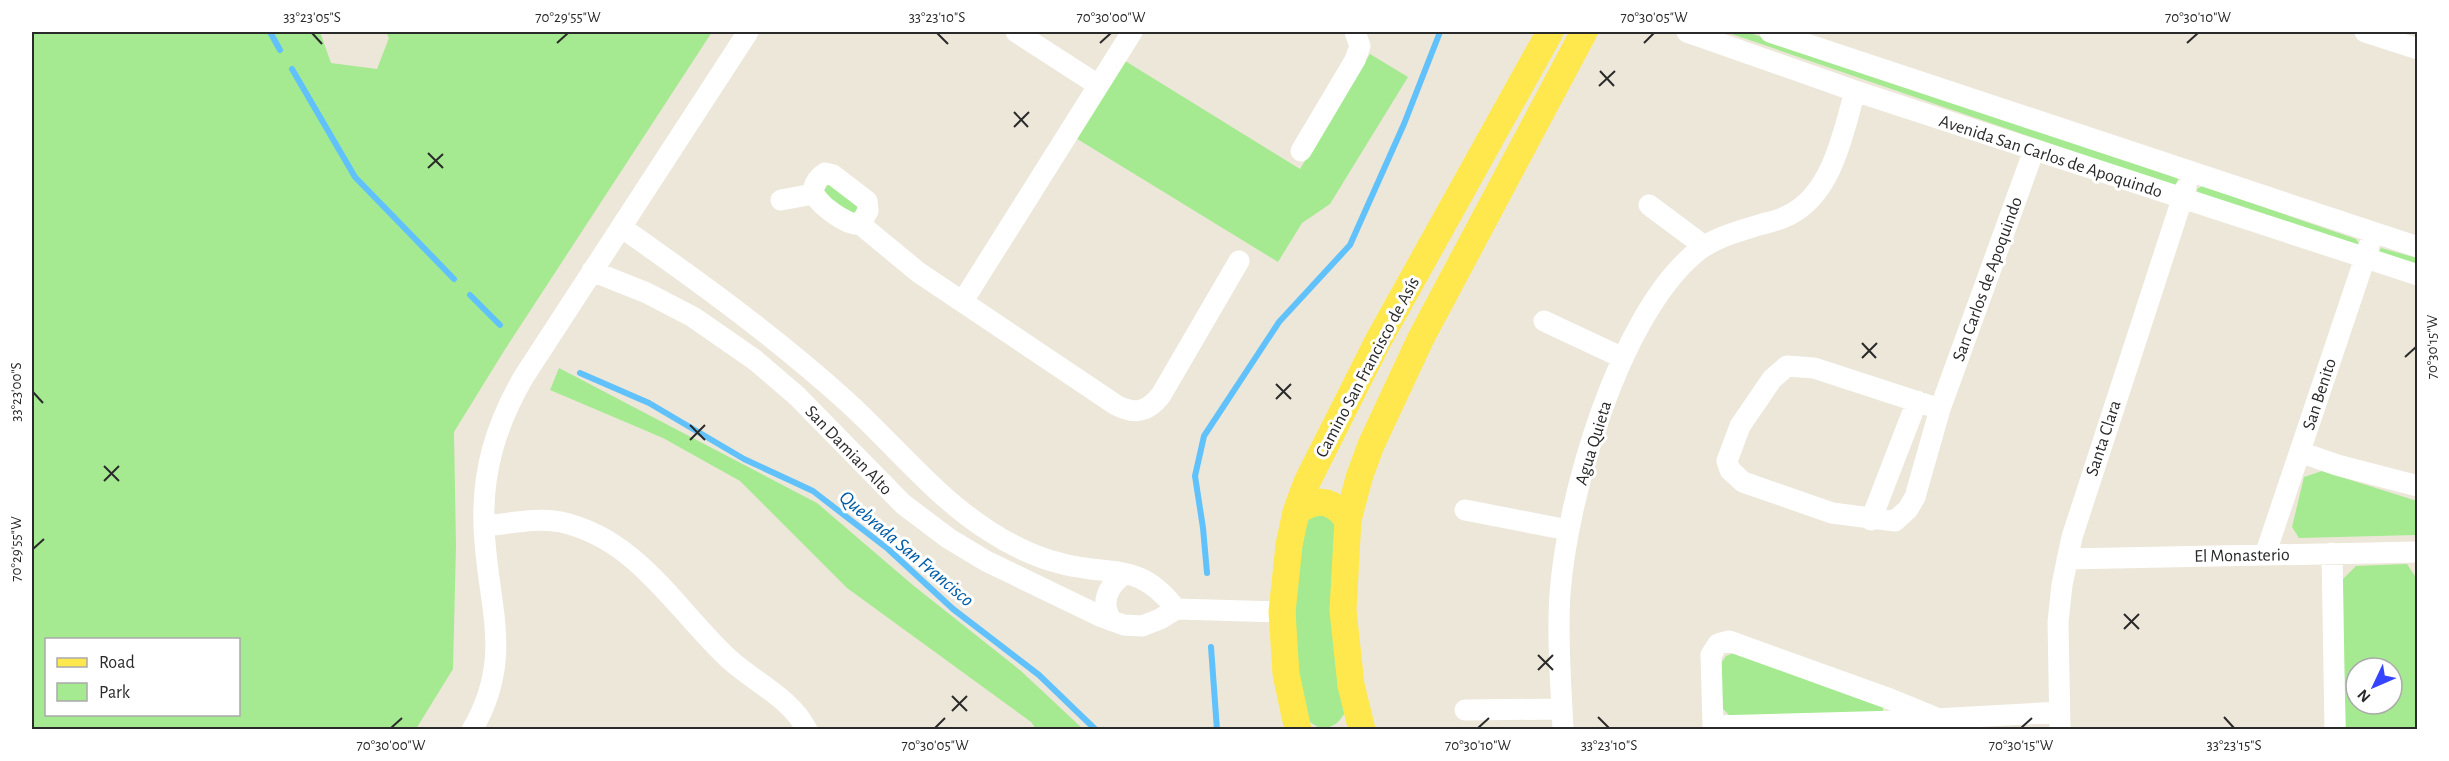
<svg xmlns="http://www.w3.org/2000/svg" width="2449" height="761" font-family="'Alegreya Sans',sans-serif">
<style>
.green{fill:#a5ea90;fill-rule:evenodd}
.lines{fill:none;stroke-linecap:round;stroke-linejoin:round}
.stream{stroke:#61c2fb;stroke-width:6}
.minor{stroke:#fff;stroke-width:21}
.major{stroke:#ffe84d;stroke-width:27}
.ticks{fill:none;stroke:#2a2a2a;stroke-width:2}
.labels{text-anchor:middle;stroke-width:6;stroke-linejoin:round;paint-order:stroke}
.street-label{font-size:18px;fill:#2a2a2a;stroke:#fff}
.water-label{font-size:20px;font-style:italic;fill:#005ca7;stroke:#fff}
.neatline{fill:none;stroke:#2a2a2a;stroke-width:2}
.ticks-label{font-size:15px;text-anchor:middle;fill:#2a2a2a}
</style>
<rect width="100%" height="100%" fill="#ede7da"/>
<!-- green -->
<path class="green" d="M32,32H320L331,63L377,69L389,38L386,32H712L504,351L454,432L456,546L453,669L416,729H32ZM46,640H238V714H46Z
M1726,32H1747L2175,177L2179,180L2178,183L2174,186Z
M1370,54L1408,77L1330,204L1302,223L1278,262L1074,137L1122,59L1300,169Z
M829,183L862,204L854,217L821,196Z
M2202,186L2356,239L2359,244L2356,247L2198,194L2197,189Z
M2381,248L2417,258V265L2379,252Z
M559,368L817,503L914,586L1021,671L1083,729H1036L1031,722L847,588L740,481L663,438L550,390Z
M2322,471L2417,501V535L2299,538L2292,527L2304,477Z
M1311,509L1339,524L1347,709C1340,722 1335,727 1321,729L1308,721L1298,689L1294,572Z
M2407,564L2417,579V729H2346L2341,581L2356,566ZM2356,668H2392V704H2356Z
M1736,652L1883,704V713L1732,718L1721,707L1719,666L1726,656Z"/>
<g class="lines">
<!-- stream -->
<path class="stream" d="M270,32L280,50
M292,69L355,177L454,279
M470,295L500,325
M580,373L649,403L744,459L813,491L888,549L953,609L1039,675L1096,730
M1207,573L1203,528L1195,476L1204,436L1279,322L1350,245L1404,124L1440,32
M1211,647L1217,730"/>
<!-- minor -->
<path class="minor" d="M1016,32L1098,85
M1687,32L1855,91L2418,275
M1770,32L2418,247
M2365,32L2418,49
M1301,151L1355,60L1360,46L1355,32
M781,200L813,194
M1649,205L1704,246
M860,224L868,211L867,201L833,175L825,173C818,177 815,182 813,190C815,203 847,226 860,224L918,272L1116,405C1135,415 1148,412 1161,395L1239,261
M621,227C698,281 774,336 844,399C892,442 934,496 989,531C1012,546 1037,558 1063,564C1115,577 1139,561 1176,609
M592,271L647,293L693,317L755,360L797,396L903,504L948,538L986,561L1102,617L1124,625L1142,626L1160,619L1176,609L1282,612
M963,301L1132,32
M1544,321L1623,358
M1940,409L1814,368L1787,366L1772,379L1740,426L1727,461L1730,470L1743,482L1832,513L1895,521L1908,509L1915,497L1940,409L2034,150
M2300,452L2337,465L2418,486
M1465,510L1568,530
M1871,520L1917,401
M484,526C508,524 537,517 561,522C638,539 676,610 729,659C754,682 791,698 807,730
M2332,553L2335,730
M2265,555L2369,246
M2067,559L2418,552
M1112,621C1099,603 1108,586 1124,574
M1465,710L1562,709
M1939,719L1890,699L1729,641L1718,644L1711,655L1713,726L1898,721L2059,712
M472,730C516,655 486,603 484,525C482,471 496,425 523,378L748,32
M1563,730C1561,685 1557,638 1560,594C1567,497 1618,319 1694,254C1712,238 1736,232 1759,225C1769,222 1780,220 1789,215C1832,194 1843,134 1855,91
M2060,730L2058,622L2062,585L2072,537L2186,187"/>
<!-- major -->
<path class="major" d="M1296,512C1318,497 1332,499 1348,520
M1298,730L1286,674L1282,612L1289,545L1296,512L1307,482L1378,341L1550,32
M1362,730L1351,685L1343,610L1348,520L1359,478L1371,445L1421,338L1584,32"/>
</g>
<!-- ticks -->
<path class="ticks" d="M312,33L322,44M937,33L948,44M557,43L568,33M1100,43L1111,33M1644,43L1654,33M2187,43L2198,33M1600,71L1614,86M1599,86L1615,71M1014,112L1028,127M1014,127L1029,112M428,153L443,168M428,168L443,154M1862,343L1876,358M2405,357L2416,347M1862,358L1877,343M1276,384L1291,399M33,392L43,403M1276,399L1291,384M690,425L705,440M690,440L705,425M104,466L119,481M104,481L119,466M33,549L44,539M2124,614L2139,629M2124,629L2139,614M1538,655L1553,670M1538,670L1553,655M952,696L967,711M952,711L967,696M1598,717L1609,728M2224,717L2234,728M391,728L402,718M935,728L945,718M1478,728L1489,718M2021,728L2032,718"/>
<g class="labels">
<!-- street labels -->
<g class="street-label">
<text transform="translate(2051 156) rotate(18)" y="6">Avenida San Carlos de Apoquindo</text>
<text transform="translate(1987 279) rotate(-70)" y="6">San Carlos de Apoquindo</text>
<text transform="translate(1367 367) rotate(-62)" y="6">Camino San Francisco de Asís</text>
<text transform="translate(2319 394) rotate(-72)" y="6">San Benito</text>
<text transform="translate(2103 438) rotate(-72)" y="6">Santa Clara</text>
<text transform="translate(1593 443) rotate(-73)" y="6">Agua Quieta</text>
<text transform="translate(849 450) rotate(46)" y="6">San Damian Alto</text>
<text transform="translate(2242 555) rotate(-1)" y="6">El Monasterio</text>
</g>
<!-- water labels -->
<g class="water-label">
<text transform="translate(907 548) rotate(40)" y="7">Quebrada San Francisco</text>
</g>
</g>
<!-- border -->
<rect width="2449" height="761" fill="none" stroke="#ffffff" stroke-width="66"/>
<!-- legend -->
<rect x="45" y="638" width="195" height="78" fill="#ffffff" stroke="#aaaaaa" stroke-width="1.5"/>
<rect x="57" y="658" width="30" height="9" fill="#ffe84d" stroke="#aaaaaa" stroke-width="1.5"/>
<text x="99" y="668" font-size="18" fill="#2a2a2a">Road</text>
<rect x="57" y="683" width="30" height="18" fill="#a5ea90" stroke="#aaaaaa" stroke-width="1.5"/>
<text x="99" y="698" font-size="18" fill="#2a2a2a">Park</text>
<!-- north arrow -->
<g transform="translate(2374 686) rotate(226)"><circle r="28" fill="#ffffff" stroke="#aaaaaa" stroke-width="1.5"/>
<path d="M0-4.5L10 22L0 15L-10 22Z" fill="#3545ff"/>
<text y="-9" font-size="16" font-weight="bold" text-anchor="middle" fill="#2a2a2a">N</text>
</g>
<rect x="33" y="33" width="2383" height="695" class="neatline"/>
<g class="ticks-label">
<text x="312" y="22">33°23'05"S</text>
<text x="568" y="22">70°29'55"W</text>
<text x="937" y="22">33°23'10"S</text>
<text x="1111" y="22">70°30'00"W</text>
<text x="1654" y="22">70°30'05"W</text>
<text x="2198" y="22">70°30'10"W</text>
<text transform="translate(2432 347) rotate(-90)" y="5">70°30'15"W</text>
<text transform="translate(16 392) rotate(-90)" y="5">33°23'00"S</text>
<text transform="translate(16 549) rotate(-90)" y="5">70°29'55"W</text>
<text x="391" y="750">70°30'00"W</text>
<text x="935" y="750">70°30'05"W</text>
<text x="1478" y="750">70°30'10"W</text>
<text x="1609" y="750">33°23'10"S</text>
<text x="2021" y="750">70°30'15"W</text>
<text x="2234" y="750">33°23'15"S</text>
</g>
</svg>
